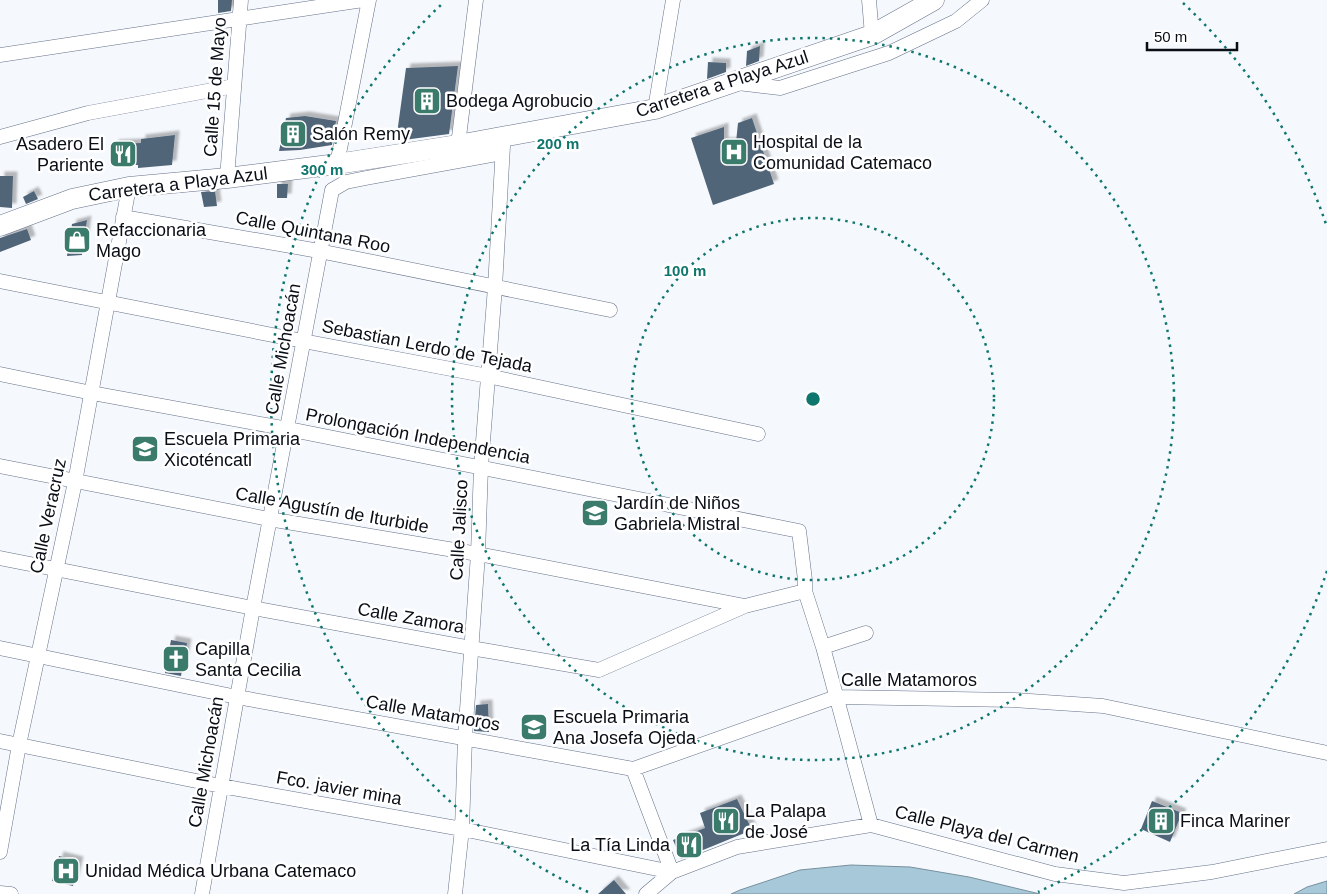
<svg xmlns="http://www.w3.org/2000/svg" width="1327" height="894" font-family="Arial,sans-serif">
<style>
.water{fill:#a7c8d8;stroke:#78909e}
.building{fill:#516579;filter:url(#shadow)}
.lines{fill:none;stroke-linecap:round;stroke-linejoin:round}
.minor-casing{stroke:#657088;stroke-width:15}
.secondary-casing{stroke:#657088;stroke-width:21}
.minor{stroke:#fff;stroke-width:14}
.secondary{stroke:#fff;stroke-width:20}
.ring{fill:none;stroke:#0f766e;stroke-width:2.5;stroke-dasharray:2.5 5}
.labels{text-anchor:middle;stroke-width:5;stroke-linejoin:round;paint-order:stroke}
.street-label{font-size:18px;fill:#090d16;stroke:#fff}
.poi-label{font-size:18px;fill:#090d16;stroke:#fff;text-anchor:start}
.centre{fill:#0f766e;stroke:#fff;stroke-width:2.5}
.ring-label{font-size:15px;text-anchor:middle;font-weight:bold;fill:#0f766e;stroke:#fff;stroke-width:5;stroke-linejoin:round;paint-order:stroke}
</style>
<defs>
<filter id="shadow"><feDropShadow dx="4.5" dy="-4.5" stdDeviation="1" flood-color="#0004"/></filter>
</defs>
<rect width="100%" height="100%" fill="#f5f8fd"/>
<!-- water -->
<path class="water" d="M851,865L910,867L969,877L1040,894H731L740,890L800,870Z
M1327,881V894H1294L1307,887Z"/>
<!-- building -->
<path class="building" d="M218,0H232L231,11L218,13Z
M760,46L759,61L746,66L747,51Z
M708,62L726,63V72L707,79Z
M458,66L449,134L396,141L406,68Z
M305,116L336,121L332,145L300,150L279,151L286,118Z
M752,118L774,184L713,205L691,138L724,127V142H736L738,123Z
M175,135L172,165L138,168V165H115L114,144L141,143V139Z
M0,176H13L12,208L0,207Z
M277,184H288L287,198H277Z
M34,191L38,199L26,204L23,197Z
M215,191L217,206L204,207L201,192Z
M87,220L82,255L67,256L72,224Z
M27,229L31,240L0,252V238Z
M171,640L187,643L181,676L165,673Z
M488,704L489,732L474,731L476,705Z
M737,799L752,830L681,859L673,840L705,828L700,813Z
M1152,801L1182,813L1170,842L1141,829Z
M59,856L79,861L73,886L52,881Z
M614,880L626,894H598Z"/>
<g class="lines">
<!-- minor casing -->
<g class="minor-casing">
<path id="minor" d="M869,0L872,35
M0,55L363,0
M738,83L780,88L889,53L956,21L982,0
M655,109L673,0
M0,137L88,113L234,86
M458,145L476,0
M337,164L369,0
M227,178L241,0
M123,217L319,251L610,310
M0,281L303,341L488,376L758,434
M0,374L92,393L288,429L799,531L805,580V591L823,647L871,825
M0,466L269,519L478,554L745,606
M0,558L253,608L471,648L599,670L745,606L805,591
M823,647L866,633
M0,648L237,697L633,769L836,697L1014,700L1103,706L1327,753
M0,741L221,786L462,829L672,872
M633,769L672,872
M0,852L19,745L75,482L129,187
M0,893L11,894
M202,894L253,608L332,190L346,182L366,178L502,153
M455,894L462,829L465,738L478,554L481,467L495,287L503,146
M646,894L672,872L737,847L871,825L1055,874L1124,883L1212,872L1327,849"/>
</g>
<!-- secondary casing -->
<g class="secondary-casing">
<path id="secondary" d="M0,226L72,199L129,187L227,178L337,164L458,145L655,109L872,35L934,0"/>
</g>
<!-- minor -->
<use href="#minor" class="minor"/>
<!-- secondary -->
<use href="#secondary" class="secondary"/>
</g>
<!-- distance rings -->
<g class="ring">
<circle cx="813" cy="399" r="181"/>
<circle cx="813" cy="399" r="361"/>
<path d="M1327 571A542 542 0 0 1 1038 892M588 892A542 542 0 0 1 443 3M1183 3A542 542 0 0 1 1327 227"/>
</g>
<!-- icons -->
<defs>
<g id="building-square" transform="scale(1.4375)"><rect x="-9" y="-9" width="18" height="18" rx="4" fill="#3a7b6b" stroke="#fff"/><path d="M-4-6H4V6H1V3H-1V6H-4ZM-2.5-4.3h1.7v1.8h-1.7ZM.8-4.3h1.7v1.8H.8ZM-2.5-1h1.7V.8h-1.7ZM.8-1h1.7V.8H.8Z" fill="#fff"/></g>
<g id="hospital-square" transform="scale(1.4375)"><rect x="-9" y="-9" width="18" height="18" rx="4" fill="#3a7b6b" stroke="#fff"/><path d="M-5-5h3v3.5h4V-5h3V5h-3V1.5h-4V5h-3Z" fill="#fff"/></g>
<g id="restaurant-square" transform="scale(1.4375)"><rect x="-9" y="-9" width="18" height="18" rx="4" fill="#3a7b6b" stroke="#fff"/><path d="M-5-6h1v4h1v-4h1v4h1v-4h1v5L-1.5 .5V6h-2V.5L-5-1ZM5-6V6H3V1.5H1.5Q1.5-4 5-6Z" fill="#fff"/></g>
<g id="shop-square" transform="scale(1.4375)"><rect x="-9" y="-9" width="18" height="18" rx="4" fill="#3a7b6b" stroke="#fff"/><path d="M-5-2.5h2.3a2.7 3.5 0 0 1 5.4 0H5L5.5 6h-11ZM-1.5-2.5h3a1.5 2.3 0 0 0-3 0Z" fill="#fff"/></g>
<g id="school-square" transform="scale(1.4375)"><rect x="-9" y="-9" width="18" height="18" rx="4" fill="#3a7b6b" stroke="#fff"/><path d="M0-5L7-2L0 1L-7-2ZM-4 1L0 2.5L4 1V4Q0 6-4 4Z" fill="#fff"/></g>
<g id="church-square" transform="scale(1.4375)"><rect x="-9" y="-9" width="18" height="18" rx="4" fill="#3a7b6b" stroke="#fff"/><path d="M-1.2-6h2.4v3.5h3.3v2.4h-3.3V6h-2.4V-.1h-3.3v-2.4h3.3Z" fill="#fff"/></g>
</defs>
<g fill-rule="evenodd">
<use href="#building-square" x="427" y="101"/>
<use href="#building-square" x="293" y="134"/>
<use href="#hospital-square" x="734" y="152"/>
<use href="#restaurant-square" x="123" y="154"/>
<use href="#shop-square" x="77" y="240"/>
<use href="#school-square" x="145" y="449"/>
<use href="#school-square" x="595" y="513"/>
<use href="#church-square" x="176" y="659"/>
<use href="#school-square" x="534" y="727"/>
<use href="#restaurant-square" x="726" y="821"/>
<use href="#building-square" x="1161" y="821"/>
<use href="#restaurant-square" x="689" y="845"/>
<use href="#hospital-square" x="66" y="871"/>
</g>
<g class="labels">
<!-- street labels -->
<g class="street-label">
<text transform="translate(722 84) rotate(-18)" y="6">Carretera a Playa Azul</text>
<text transform="translate(215 87) rotate(-86)" y="6">Calle 15 de Mayo</text>
<text transform="translate(178 184) rotate(-7)" y="6">Carretera a Playa Azul</text>
<text transform="translate(313 232) rotate(11)" y="6">Calle Quintana Roo</text>
<text transform="translate(427 346) rotate(11)" y="6">Sebastian Lerdo de Tejada</text>
<text transform="translate(283 349) rotate(-80)" y="6">Calle Michoacán</text>
<text transform="translate(418 436) rotate(11)" y="6">Prolongación Independencia</text>
<text transform="translate(332 510) rotate(10)" y="6">Calle Agustín de Iturbide</text>
<text transform="translate(48 516) rotate(-78)" y="6">Calle Veracruz</text>
<text transform="translate(459 530) rotate(-87)" y="6">Calle Jalisco</text>
<text transform="translate(411 618) rotate(10)" y="6">Calle Zamora</text>
<text x="909" y="686">Calle Matamoros</text>
<text transform="translate(433 713) rotate(10)" y="6">Calle Matamoros</text>
<text transform="translate(206 762) rotate(-80)" y="6">Calle Michoacán</text>
<text transform="translate(339 788) rotate(10)" y="6">Fco. javier mina</text>
<text transform="translate(987 834) rotate(14)" y="6">Calle Playa del Carmen</text>
</g>
<!-- poi labels -->
<g class="poi-label">
<text x="446" y="107">Bodega Agrobucio</text>
<text x="312" y="140">Salón Remy</text>
<text x="753" y="148">Hospital de la<tspan x="753" dy="21">Comunidad Catemaco</tspan></text>
<text x="104" y="150" text-anchor="end">Asadero El<tspan x="104" dy="21">Pariente</tspan></text>
<text x="96" y="236">Refaccionaria<tspan x="96" dy="21">Mago</tspan></text>
<text x="164" y="445">Escuela Primaria<tspan x="164" dy="21">Xicoténcatl</tspan></text>
<text x="614" y="509">Jardín de Niños<tspan x="614" dy="21">Gabriela Mistral</tspan></text>
<text x="195" y="655">Capilla<tspan x="195" dy="21">Santa Cecilia</tspan></text>
<text x="553" y="723">Escuela Primaria<tspan x="553" dy="21">Ana Josefa Ojeda</tspan></text>
<text x="745" y="817">La Palapa<tspan x="745" dy="21">de José</tspan></text>
<text x="1180" y="827">Finca Mariner</text>
<text x="670" y="851" text-anchor="end">La Tía Linda</text>
<text x="85" y="877">Unidad Médica Urbana Catemaco</text>
</g>
</g>
<circle cx="813" cy="399" r="8" class="centre"/>
<g class="ring-label">
<text x="558" y="149">200 m</text>
<text x="322" y="175">300 m</text>
<text x="685" y="276">100 m</text>
</g>
<!-- scale -->
<path d="M1147 42v8h90v-8" fill="none" stroke="#090d16" stroke-width="2.5"/>
<text x="1154" y="42" font-size="15" fill="#090d16" stroke="#ffffff" stroke-width="4" paint-order="stroke">50 m</text>
</svg>
